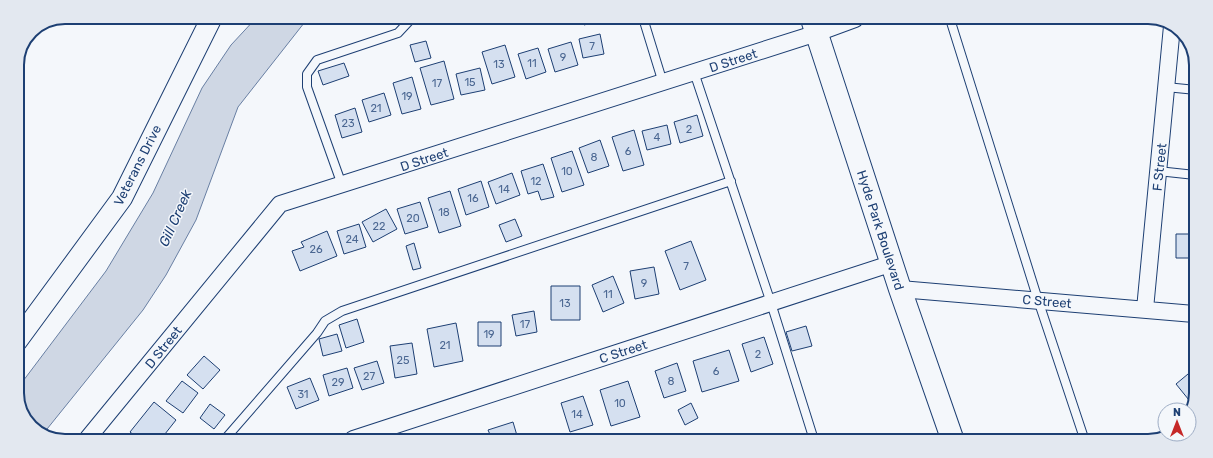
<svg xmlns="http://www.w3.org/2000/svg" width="1213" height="458" font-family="Rubik,sans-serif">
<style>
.water{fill:#cfd7e4;stroke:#687fa3}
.building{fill:#d5e0f0;stroke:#1d3f73}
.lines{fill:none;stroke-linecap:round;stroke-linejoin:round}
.service-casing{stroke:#1d3f73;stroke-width:10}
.minor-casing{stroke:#1d3f73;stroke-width:18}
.tertiary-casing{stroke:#1d3f73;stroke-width:22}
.secondary-casing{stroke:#1d3f73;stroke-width:24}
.service{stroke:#f4f7fb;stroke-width:8}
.minor{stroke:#f4f7fb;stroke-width:16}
.tertiary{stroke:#f4f7fb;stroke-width:20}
.secondary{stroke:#f4f7fb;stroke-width:22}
.labels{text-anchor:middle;stroke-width:3;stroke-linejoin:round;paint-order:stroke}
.number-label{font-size:11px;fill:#4b6792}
.street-label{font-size:13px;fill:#1d3f73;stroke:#f4f7fb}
.water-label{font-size:14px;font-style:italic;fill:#1d3f73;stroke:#f4f7fb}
.rim{fill:none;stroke:#1d3f73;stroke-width:2}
</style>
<rect width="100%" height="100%" fill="#f4f7fb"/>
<!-- water -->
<path class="water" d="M257,17L308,18L238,107L196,220L166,275L143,310L43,434L27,422L17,396V389L106,271L153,193L202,88L231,45Z"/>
<!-- building -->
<path class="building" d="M582,18H602V20L584,25Z
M600,34L604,54L583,58L579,39Z
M426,41L431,58L415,62L410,45Z
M571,42L578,65L555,72L548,49Z
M505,45L515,77L492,84L482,52Z
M538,48L546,72L526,79L518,54Z
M444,61L454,99L431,105L420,68Z
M344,63L349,76L323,85L318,71Z
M480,68L485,90L461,95L456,74Z
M412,77L421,109L402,114L393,83Z
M384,93L391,115L369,122L362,100Z
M355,108L362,132L342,138L335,115Z
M697,115L703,136L680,143L674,122Z
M667,125L671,144L647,150L642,131Z
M634,130L644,165L623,171L612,137Z
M600,140L609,166L588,173L579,148Z
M572,151L584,185L562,192L551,158Z
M543,164L554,197L541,200L538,191L528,194L521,171Z
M512,173L520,195L496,204L488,182Z
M481,181L489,207L466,215L458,189Z
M450,191L461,226L439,233L428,198Z
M420,202L428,227L405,234L397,209Z
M386,209L397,229L373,242L362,222Z
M515,219L522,236L506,242L499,225Z
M359,224L366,247L344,254L337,231Z
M327,231L337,256L300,271L292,251L304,247L301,242Z
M1176,234H1195L1194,258H1176Z
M691,241L706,280L680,290L665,251Z
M414,243L421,268L413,270L406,246Z
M654,267L659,294L635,299L630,271Z
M613,276L624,303L603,312L592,285Z
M551,286H580V320H551Z
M534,311L537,332L516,336L512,315Z
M357,319L364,342L346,348L339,325Z
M478,322H501V346H478Z
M456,323L463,361L434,367L427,329Z
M806,326L812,346L792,351L786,332Z
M337,334L342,351L323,356L319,339Z
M764,337L773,364L751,372L742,344Z
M412,343L417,374L395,378L390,346Z
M729,350L739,381L702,392L693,361Z
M204,356L220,370L203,389L187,375Z
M377,361L384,383L362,390L354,368Z
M677,363L686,391L664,398L655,371Z
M347,368L353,388L329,396L323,375Z
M1194,369L1193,404V405L1176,384Z
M310,378L319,400L296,409L287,387Z
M182,381L198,393L183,413L166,401Z
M628,381L640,417L611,426L600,390Z
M583,396L593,425L570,432L561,403Z
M154,402L176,420L161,439H158L152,434L148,439H139L130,432Z
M691,403L698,418L685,425L678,410Z
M210,404L225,415L214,429L200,418Z
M513,422L518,439H492L488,430Z"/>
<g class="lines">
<!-- service casing -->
<g class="service-casing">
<path id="service" d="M643,18L663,83
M950,19L1038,300L1085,441
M694,72L771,303L814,440
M1166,87L1196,90
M1158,171L1195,175
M342,185L307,87V74L317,60L398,33L412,18
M225,439L317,333L325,321L342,311L731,181"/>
</g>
<!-- minor casing -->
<g class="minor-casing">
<path id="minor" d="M900,289L1194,314
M1145,309L1172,26
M88,438L280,204L817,33L855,19
M353,439L893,263"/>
</g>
<!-- tertiary casing -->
<g class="tertiary-casing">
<path id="tertiary" d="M17,341L122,198L212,17"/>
</g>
<!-- secondary casing -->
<g class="secondary-casing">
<path id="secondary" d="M812,19L900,289L953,441"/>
</g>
<!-- service -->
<use href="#service" class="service"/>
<!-- minor -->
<use href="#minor" class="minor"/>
<!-- tertiary -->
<use href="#tertiary" class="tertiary"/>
<!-- secondary -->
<use href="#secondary" class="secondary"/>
</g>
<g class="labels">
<!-- number labels -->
<g class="number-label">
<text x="592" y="50">7</text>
<text x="563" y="61">9</text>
<text x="532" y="67">11</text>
<text x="499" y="68">13</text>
<text x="470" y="86">15</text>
<text x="437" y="87">17</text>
<text x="407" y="100">19</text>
<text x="376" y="112">21</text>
<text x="348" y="127">23</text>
<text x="689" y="133">2</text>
<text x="657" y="141">4</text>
<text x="628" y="155">6</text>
<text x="594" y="161">8</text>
<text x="567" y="175">10</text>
<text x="536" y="185">12</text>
<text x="504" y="193">14</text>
<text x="473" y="202">16</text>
<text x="444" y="216">18</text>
<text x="413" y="222">20</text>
<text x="379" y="230">22</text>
<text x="352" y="243">24</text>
<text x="316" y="253">26</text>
<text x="686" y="270">7</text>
<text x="644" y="287">9</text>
<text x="608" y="298">11</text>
<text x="565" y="307">13</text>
<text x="525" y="328">17</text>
<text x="489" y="338">19</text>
<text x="445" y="349">21</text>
<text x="758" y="358">2</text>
<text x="403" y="364">25</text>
<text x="716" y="375">6</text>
<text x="369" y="380">27</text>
<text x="671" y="385">8</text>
<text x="338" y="386">29</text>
<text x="303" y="398">31</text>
<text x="620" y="407">10</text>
<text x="577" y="418">14</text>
</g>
<!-- street labels -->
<g class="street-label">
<text transform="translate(733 60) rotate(-18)" y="5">D Street</text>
<text transform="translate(424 159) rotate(-18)" y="5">D Street</text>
<text transform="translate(137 165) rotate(-63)" y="5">Veterans Drive</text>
<text transform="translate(1159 167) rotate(-84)" y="5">F Street</text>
<text transform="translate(881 230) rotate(72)" y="5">Hyde Park Boulevard</text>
<text transform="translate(1047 301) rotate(5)" y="5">C Street</text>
<text transform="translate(163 347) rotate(-51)" y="5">D Street</text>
<text transform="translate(623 351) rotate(-18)" y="5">C Street</text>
</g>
<!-- water labels -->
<g class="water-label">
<text transform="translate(175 218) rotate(-66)" y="5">Gill Creek</text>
</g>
</g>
<!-- crop -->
<path d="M0 0H1213V458H0ZM65 24H1148A41 41 0 0 1 1189 65V393A41 41 0 0 1 1148 434H65A41 41 0 0 1 24 393V65A41 41 0 0 1 65 24Z" fill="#e3e8f0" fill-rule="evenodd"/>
<path class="rim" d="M65 24H1148A41 41 0 0 1 1189 65V393A41 41 0 0 1 1148 434H65A41 41 0 0 1 24 393V65A41 41 0 0 1 65 24Z"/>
<!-- north arrow -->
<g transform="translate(1177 422)"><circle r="19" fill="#f4f7fb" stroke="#9eadc5"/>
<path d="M0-3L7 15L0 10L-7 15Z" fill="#c62828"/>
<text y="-6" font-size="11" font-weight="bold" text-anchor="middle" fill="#1d3f73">N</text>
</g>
</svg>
